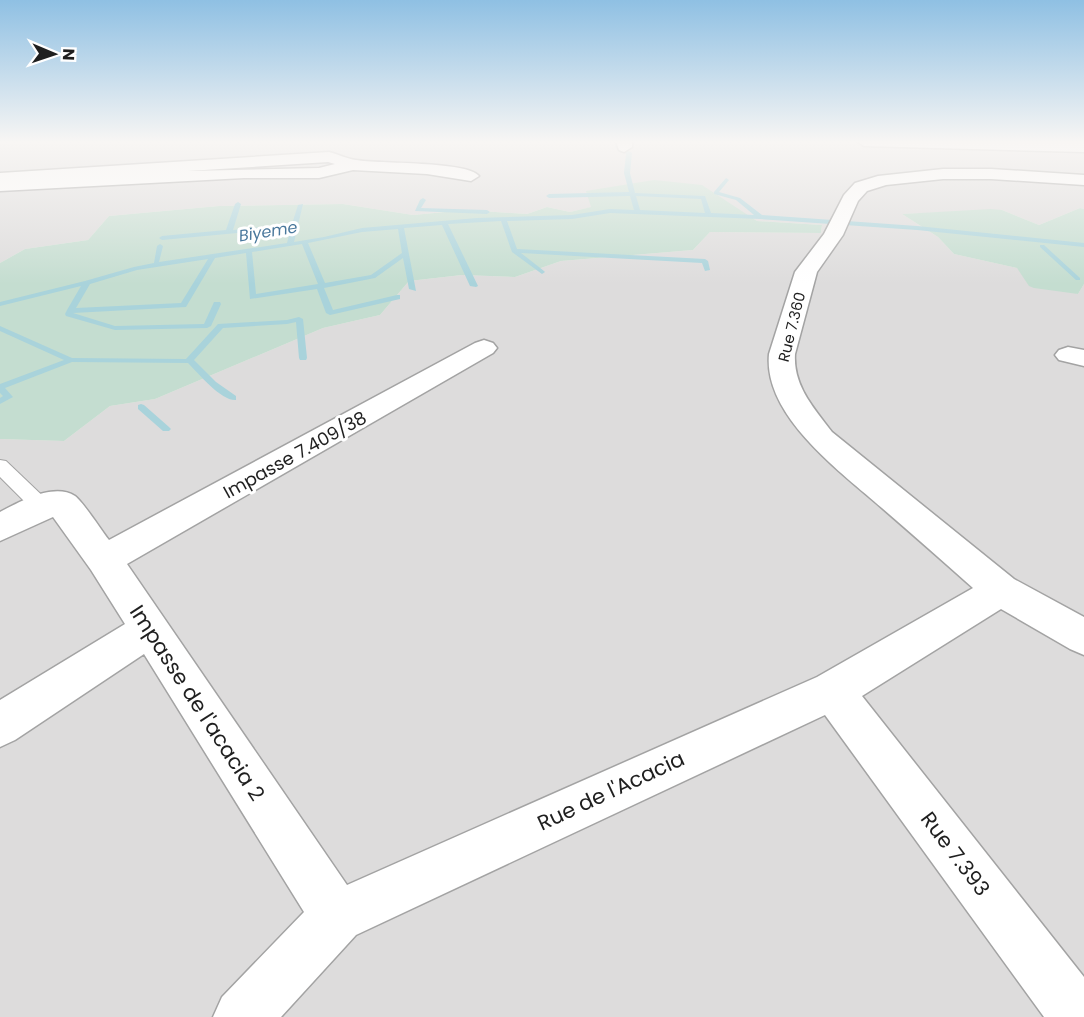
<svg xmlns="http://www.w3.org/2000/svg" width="1084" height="1017" font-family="Poppins,sans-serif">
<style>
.residential{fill:#dddcdc}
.wetland{fill:#c4ddd0}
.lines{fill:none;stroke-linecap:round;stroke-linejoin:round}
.stream{fill:#a9d3db;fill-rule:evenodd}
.lane-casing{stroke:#a3a3a3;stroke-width:2}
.street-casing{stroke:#a3a3a3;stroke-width:3}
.lane{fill:#fff;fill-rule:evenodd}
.street{fill:#fff;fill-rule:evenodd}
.labels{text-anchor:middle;stroke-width:6;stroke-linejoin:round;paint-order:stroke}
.far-street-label{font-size:15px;fill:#1f1f1f;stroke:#fff}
.far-water-label{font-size:16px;font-style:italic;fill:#4a789c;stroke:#fff}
.street-label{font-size:18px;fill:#1f1f1f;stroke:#fff}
.near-street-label{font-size:21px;fill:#1f1f1f;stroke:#fff}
</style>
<rect width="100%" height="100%" fill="#f0ece6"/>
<!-- residential -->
<path class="residential" d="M0,141H1084V209L1080,208L1039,225L1002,210L902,214L938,237L954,254L1017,268L1078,294L1084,284V1017H0V439L64,441L110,406L155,399L323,328L380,315L409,281L462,275L515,277L561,261L693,250L710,232L821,233L822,225L757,221L735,208L587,191L592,207L570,212L547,207L527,214L466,210L413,215L343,204L219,206L109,216L88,240L25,249L0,263Z"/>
<!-- wetland -->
<path class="wetland" d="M654,180L702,185L757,221L822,225L821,233L710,232L693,250L561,261L515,277L462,275L409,281L380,315L323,328L155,399L110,406L64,441L0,439V263L25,249L88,240L109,216L219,206L343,204L413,215L466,210L527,214L547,207L570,212L591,207L586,191Z
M1080,208L1084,209V284L1078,294L1034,288L1029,286L1017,268L954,254L938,237L902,214L991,209L1002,210L1039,225Z"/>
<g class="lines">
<!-- stream -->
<path class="stream" d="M615,141H619V145L632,153L630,173L635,193L705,196L711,213L754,215L736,200L714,194V192L726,178L729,180L719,192L740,198L762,215L917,226L1084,243V247L917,230L760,219L610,213L572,219L507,221L517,249L705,259L708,261L710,270L705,271L702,263L521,253L544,271L545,272L542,274L512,252L501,221L448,224L478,286L476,287L470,286L442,225L404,228L416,291L409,289L403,258L375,278L324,288L333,310L397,295H400V299L330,315L326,313L317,289L250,299L246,253L215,258L186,307L73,313L115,326L204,324L214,302H220L221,304L211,326L207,328L115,330L66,316L65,314L67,310L81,286L0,306V302L85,281L134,267L154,263L157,246L160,244L163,246L159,262L287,243L291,228L162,240L159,238L162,236L226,230L235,204L238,202L241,204L233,230L292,224L298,205L303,204L294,242L324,237L362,228L477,218L572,215L610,209L634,210L630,196L549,198L546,196L549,194L629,192L624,173L626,154L615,147ZM636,196L701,199L705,213L640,210ZM398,229L402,253L371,275L325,283L308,243L362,232ZM302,244L318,284L256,294L252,252ZM208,259L181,303L76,308L90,284L137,270Z
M423,198L426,200L421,208L487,210L490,212L487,214L415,211L420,200Z
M1040,245H1044L1080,278V280H1076L1040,247Z
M299,317L303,319L307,358L306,360H300L299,358L296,322L287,324L223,328L194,360L216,382L236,396V400C221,401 199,374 188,363L72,362L5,388L13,397L0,404V398L3,396L0,393V384L64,360L0,331V326L72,358L186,359L218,324L287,320Z
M141,404L144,405L169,427L171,429L169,431H163L138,409V405Z"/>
<!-- lane casing -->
<g class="lane-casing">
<path id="lane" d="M0,460L6,461L49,502L52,507L49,512L42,514L35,512L0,477Z"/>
</g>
<!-- street casing -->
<g class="street-casing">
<path id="street" d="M616,141H632V147L624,152L619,150Z
M857,141L1084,142V152L864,146Z
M329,152C338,154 347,159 356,160C378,164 468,161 479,176L471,181L427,174L353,170L319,178H244L0,191V173ZM328,162L335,164L319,168L188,171Z
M943,169H991L1084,175V185L991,179H943L886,185L867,191L858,201L843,235L817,272L795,354C793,386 814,408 832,432L1014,579L1084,617V655L1070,649L1001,609L862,696L1084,977V1017H1044L825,715L356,935L281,1017H213L222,997L304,912L144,654L15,740L0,747V700L125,624L91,570L53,517L0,541V512C19,502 54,482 75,496C84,503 101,530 109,540L475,343L484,340L493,343L497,348L493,353L127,564L347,885L817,677L973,588C943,561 913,535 882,508C841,472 763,416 769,354L795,272L824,234L844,195L855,183L878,176Z
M1068,347L1084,350V366L1059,360L1055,355L1059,350Z"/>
</g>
<!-- lane -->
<use href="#lane" class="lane"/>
<!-- street -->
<use href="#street" class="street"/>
</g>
<!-- sky -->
<linearGradient id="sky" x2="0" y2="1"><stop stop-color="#8fc0e3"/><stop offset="0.5" stop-color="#f8f6f4"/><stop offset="1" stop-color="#f8f6f4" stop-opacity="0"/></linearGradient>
<rect width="1084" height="284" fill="url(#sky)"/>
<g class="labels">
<!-- far-street labels -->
<g class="far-street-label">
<text transform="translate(792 327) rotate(-76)" y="5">Rue 7.360</text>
</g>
<!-- far-water labels -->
<g class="far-water-label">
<text transform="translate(268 231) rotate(-9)" y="6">Biyeme</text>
</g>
<!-- street labels -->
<g class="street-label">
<text transform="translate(295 455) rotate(-29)" y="6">Impasse 7.409/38</text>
</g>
<!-- near-street labels -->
<g class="near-street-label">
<text transform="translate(197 703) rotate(57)" y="7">Impasse de l'acacia 2</text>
<text transform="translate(611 791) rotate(-25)" y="7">Rue de l'Acacia</text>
<text transform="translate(955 854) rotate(53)" y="7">Rue 7.393</text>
</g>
</g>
<!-- north arrow -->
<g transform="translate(54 54) rotate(92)" stroke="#ffffff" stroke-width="4.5" paint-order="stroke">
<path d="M0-4.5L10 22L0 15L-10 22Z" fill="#1f1f1f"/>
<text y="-9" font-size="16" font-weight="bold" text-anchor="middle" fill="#1f1f1f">N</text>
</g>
</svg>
